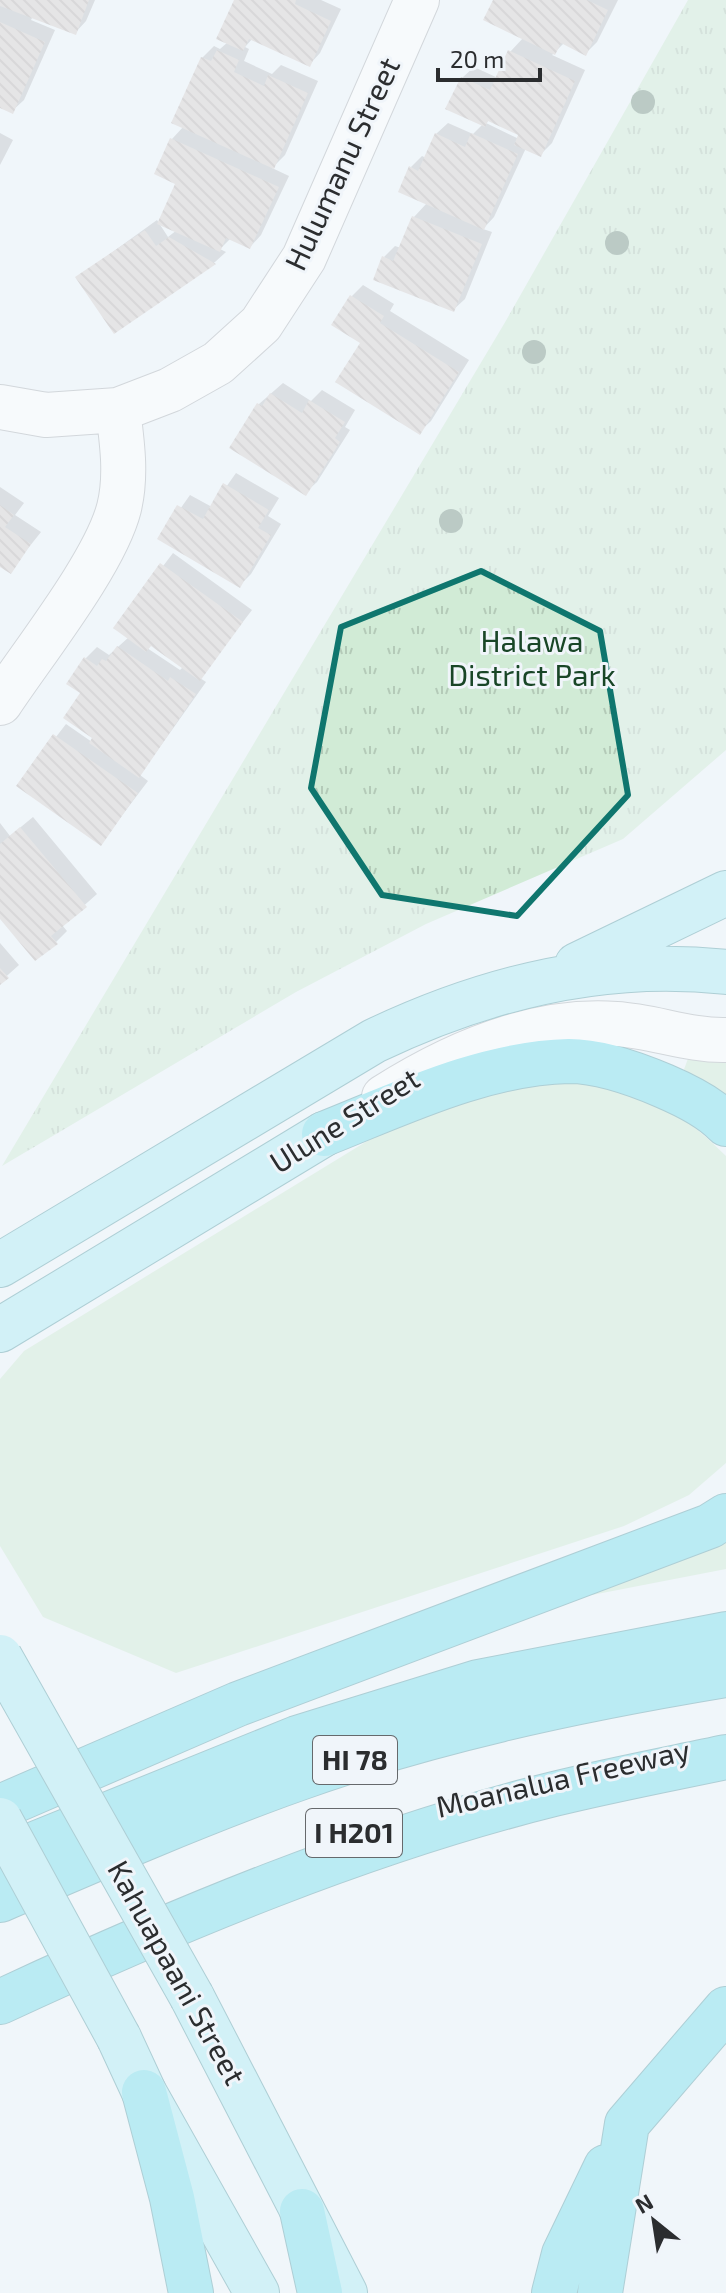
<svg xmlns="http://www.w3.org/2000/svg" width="726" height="2293" font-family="'Exo 2',sans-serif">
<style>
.grass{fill:#d1ebd6}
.park{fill:url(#park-tufts)}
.shadow{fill:#0003;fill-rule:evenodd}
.building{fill:url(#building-back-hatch)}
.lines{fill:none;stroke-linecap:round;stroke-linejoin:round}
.minor-casing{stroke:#aeb2b7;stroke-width:46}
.major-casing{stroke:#5d9fa9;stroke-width:46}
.highway-casing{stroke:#5d9fa9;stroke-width:46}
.minor{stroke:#fff;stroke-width:44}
.major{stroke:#aeebf3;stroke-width:44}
.highway{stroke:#78ddeb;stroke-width:44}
.major-bridge-casing{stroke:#5d9fa9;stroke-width:46;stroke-linecap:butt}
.major-bridge{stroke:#aeebf3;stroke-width:44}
.tree{fill:#7a9586}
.marked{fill:none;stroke:#0f766e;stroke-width:6;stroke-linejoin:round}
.labels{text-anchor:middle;stroke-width:6;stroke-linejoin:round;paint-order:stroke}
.shield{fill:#f0f5fa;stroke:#66696c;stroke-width:2}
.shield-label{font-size:28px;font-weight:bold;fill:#2b2d2f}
.street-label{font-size:30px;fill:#2b2d2f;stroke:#f0f5fa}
.park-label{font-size:30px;fill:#194627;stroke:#f0f5fa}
</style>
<defs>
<pattern id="park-tufts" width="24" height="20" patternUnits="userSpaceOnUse" patternTransform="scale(2)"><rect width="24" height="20" fill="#d1ebd6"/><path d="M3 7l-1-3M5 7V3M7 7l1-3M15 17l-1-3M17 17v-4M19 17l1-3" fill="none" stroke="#b4cab8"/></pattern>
<pattern id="building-back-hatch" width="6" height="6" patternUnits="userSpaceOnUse" patternTransform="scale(2)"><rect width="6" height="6" fill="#d8d0ce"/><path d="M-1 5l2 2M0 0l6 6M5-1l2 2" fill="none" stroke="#bab3b1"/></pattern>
</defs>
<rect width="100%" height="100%" fill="#f0f5fa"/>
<!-- grass -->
<path class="grass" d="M689,1056L726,1063V1098L683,1072Z
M543,1082C563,1083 586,1081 605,1084C654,1093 692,1122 726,1156V1463L689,1495L624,1526L176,1673L43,1617L0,1546V1379L24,1351L395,1124L461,1098Z
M726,1536V1569L592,1595L589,1584Z"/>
<!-- park -->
<path class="park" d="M688,0H726V750L623,839L426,924L296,992L2,1166L504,324Z"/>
<!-- shadow -->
<path class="shadow" d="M0,0H95L86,21L75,33L33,16L31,20L55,30L24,100L12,111L0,106Z
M236,0H321L341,9L320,53L309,65L253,38L245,47L249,49L244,61L272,74L281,65L318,81L285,155L272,168L289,176L261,235L250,247L231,238L220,249L226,252L215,262L115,331L78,277L157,220L168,237L177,230L178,183L156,173L172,139L184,126L202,58L214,46L220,49L228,42Z
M495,0H618L597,42L586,53L564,43L552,55L585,70L552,143L540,155L526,148L494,217L483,229L492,232L465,299L453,310L384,257L395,246L401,248L414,217L427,203L411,167L422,156L426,158L436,134L448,123L473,134L483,124L462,78L474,67L498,78L510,52L524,37ZM489,120L521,134L519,139L486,123Z
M0,133L13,140L0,165Z
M363,285L394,304L390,311L469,360L431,421L419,432L362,343L352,296Z
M283,383L311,401L322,390L355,410L345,427L350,430L317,482L305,493L259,404Z
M236,473L279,498L268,516L281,524L251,574L240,585L159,539L190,495L212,507Z
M0,487L24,503L15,515L41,532L10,571L0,565Z
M173,553L252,610L200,678L206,682L140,775L148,781L101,843L19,785L66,724L92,742L95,738L83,693L86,658L97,647L109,655L129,637L116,628ZM151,644L183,667L180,670L147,648Z
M33,817L97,894L62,925L67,931L56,942L0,916V823L10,836Z
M0,943L19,965L0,982Z"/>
<!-- building -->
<path class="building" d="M0,0H89L76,35L0,6Z
M234,0H296L295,4L331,21L310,67L249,39L243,51L216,39Z
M493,0H587L608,10L586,56L561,43L555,55L483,20Z
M0,22L45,42L13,114L0,108Z
M217,50L239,60L234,72L264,86L268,75L308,93L274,169L171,123L201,57L211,61Z
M508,50L575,81L541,157L514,145L518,135L488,121L485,127L445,109L461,77L490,90Z
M435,133L465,147L471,133L518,154L484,230L398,192L409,166L418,171Z
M170,138L279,187L250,249L226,238L220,252L157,224L175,184L154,174Z
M412,216L482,244L454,312L373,280L382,256L393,261Z
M145,230L156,246L169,237L216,264L114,334L75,277Z
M350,295L384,316L380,323L459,372L420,435L335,382L360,343L331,325Z
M270,393L302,413L309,400L345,422L335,438L340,442L306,496L229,448L257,403L262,406Z
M223,483L269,510L258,528L271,535L240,588L157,539L177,505L203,519Z
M0,505L14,515L5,527L31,544L11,574L0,567Z
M160,563L243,622L200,681L151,646L146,652L113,628Z
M117,646L168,681L170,677L196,694L139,778L89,743L92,738L63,718L80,693L66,684L84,657L97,666L102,659L106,661Z
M53,734L138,793L101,846L16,786Z
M20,827L87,907L51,936L58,944L35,961L0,919V844Z
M0,968L9,978L0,985Z"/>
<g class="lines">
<!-- minor casing -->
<g class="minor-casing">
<path id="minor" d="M0,407L46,415L118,410L170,390L218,363L261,324L304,258L417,0
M0,703C33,653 105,563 119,508C127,476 122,442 118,410
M384,1097C452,1054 533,1018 616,1024C653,1026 689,1041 726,1040"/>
</g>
<!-- major casing -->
<g class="major-casing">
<path id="major" d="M577,965L726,893
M0,1265L374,1041C485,988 602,958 726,972
M0,1330L324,1134
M192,1997L345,2293
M119,2038L144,2092L257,2293"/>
</g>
<!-- highway casing -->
<g class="highway-casing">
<path id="highway" d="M324,1134C402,1103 484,1063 569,1061C600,1061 636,1074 664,1086C685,1095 710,1107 726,1124
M0,1807L238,1704L710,1526L726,1516
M0,1858L297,1738L478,1682L726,1634
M0,1900C93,1860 185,1820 280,1785C424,1732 575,1700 726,1675
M0,2002C174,1921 368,1840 554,1794C611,1780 669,1769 726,1757
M144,2092L172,2198L191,2293
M302,2211L320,2293
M554,2293L564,2254L606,2167
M600,2293L627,2124L726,2009"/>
</g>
<!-- minor -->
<use href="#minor" class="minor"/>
<!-- major -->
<use href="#major" class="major"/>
<!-- highway -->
<use href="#highway" class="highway"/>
<!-- major-bridge casing -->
<g class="major-bridge-casing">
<path id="major-bridge" d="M0,1657L192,1997
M0,1820L119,2038"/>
</g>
<!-- major-bridge -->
<use href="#major-bridge" class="major-bridge"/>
</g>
<!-- trees -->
<g class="tree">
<circle cx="643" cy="102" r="12"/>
<circle cx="617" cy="243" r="12"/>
<circle cx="534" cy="352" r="12"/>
<circle cx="451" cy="521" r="12"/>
</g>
<!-- marked area -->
<path d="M0 0H726V2293H0ZM481,571L600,631L628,795L517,916L382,895L311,788L341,627Z" fill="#f0f5fa" fill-opacity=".55" fill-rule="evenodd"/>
<path class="marked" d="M481,571L600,631L628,795L517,916L382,895L311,788L341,627Z"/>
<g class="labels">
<!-- shield labels -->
<g class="shield">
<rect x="313" y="1736" width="84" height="48" rx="6"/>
<rect x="306" y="1809" width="96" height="48" rx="6"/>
</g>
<g class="shield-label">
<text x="355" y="1770">HI 78</text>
<text x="354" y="1843">I H201</text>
</g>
<!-- street labels -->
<g class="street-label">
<text transform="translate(343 164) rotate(-65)" y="10">Hulumanu Street</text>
<text transform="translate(345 1121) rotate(-32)" y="10">Ulune Street</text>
<text transform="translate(563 1779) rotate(-13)" y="10">Moanalua Freeway</text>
<text transform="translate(176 1973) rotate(61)" y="10">Kahuapaani Street</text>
</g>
<!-- park labels -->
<g class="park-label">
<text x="532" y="652">Halawa<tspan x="532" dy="34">District Park</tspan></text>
</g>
</g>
<!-- north arrow -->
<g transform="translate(654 2221) rotate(330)" stroke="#f0f5fa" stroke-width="6" paint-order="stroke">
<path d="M0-6L14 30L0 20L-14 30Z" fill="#2b2d2f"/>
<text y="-12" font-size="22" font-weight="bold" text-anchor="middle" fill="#2b2d2f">N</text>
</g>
<!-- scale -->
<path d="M438 68v12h102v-12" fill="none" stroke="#2b2d2f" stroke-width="4"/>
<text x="450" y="68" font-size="24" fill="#2b2d2f" stroke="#f0f5fa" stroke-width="6" paint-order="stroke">20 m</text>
</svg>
